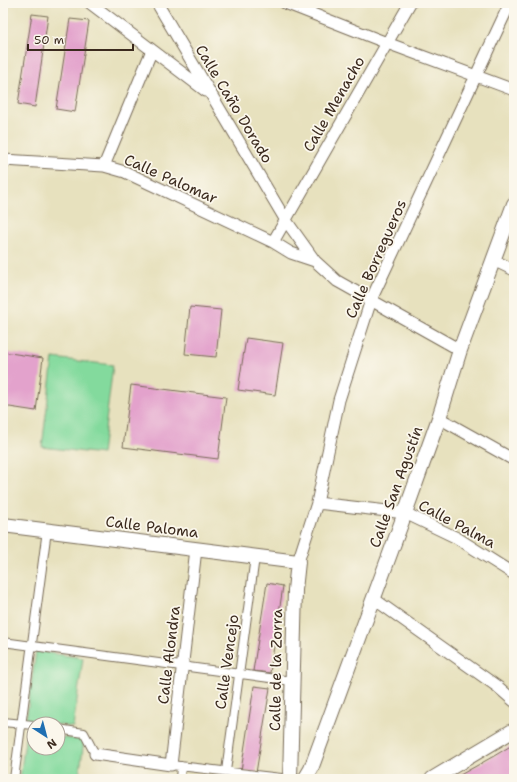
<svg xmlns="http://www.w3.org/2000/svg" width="517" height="782" font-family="'Shantell Sans',sans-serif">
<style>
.green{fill:#83da9d;stroke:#5f825e}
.building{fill:#e3a2cc}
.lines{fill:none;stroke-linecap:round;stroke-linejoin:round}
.pedestrian-casing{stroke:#776a56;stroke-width:10}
.minor-casing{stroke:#776a56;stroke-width:13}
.tertiary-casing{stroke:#776a56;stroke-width:16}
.path{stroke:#776a56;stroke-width:2.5;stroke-dasharray:1 3;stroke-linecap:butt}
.pedestrian{stroke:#fff;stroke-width:8}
.minor{stroke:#fff;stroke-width:11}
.tertiary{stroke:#fff;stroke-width:14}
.labels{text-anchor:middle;stroke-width:3.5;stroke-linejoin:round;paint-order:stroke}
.street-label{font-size:15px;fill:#3b2a1e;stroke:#fbf7ec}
</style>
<rect width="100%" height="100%" fill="#fbf7ec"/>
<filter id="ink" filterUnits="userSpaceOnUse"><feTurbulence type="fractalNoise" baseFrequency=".025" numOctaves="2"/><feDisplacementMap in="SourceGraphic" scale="8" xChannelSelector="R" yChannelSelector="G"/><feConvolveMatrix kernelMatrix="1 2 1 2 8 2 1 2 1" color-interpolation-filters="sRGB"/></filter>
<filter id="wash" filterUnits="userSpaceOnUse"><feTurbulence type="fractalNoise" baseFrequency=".012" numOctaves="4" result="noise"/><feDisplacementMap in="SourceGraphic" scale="16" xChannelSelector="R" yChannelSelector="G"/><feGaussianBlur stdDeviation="0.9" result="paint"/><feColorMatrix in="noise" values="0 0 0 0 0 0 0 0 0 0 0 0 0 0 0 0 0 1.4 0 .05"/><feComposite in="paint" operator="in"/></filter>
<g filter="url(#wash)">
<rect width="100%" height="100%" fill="#e7e1be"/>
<!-- green -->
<path class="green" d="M53,358L113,365L102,454L42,447Z
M36,651L83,658L73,727L26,720Z
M26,732L34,733V748H58V737L84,740L79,779H20Z"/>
<g id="blocks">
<!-- building -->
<path class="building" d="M32,14L48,16L35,107L18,104Z
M70,19L89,21L75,112L56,109Z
M190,307L221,310L216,357L185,354Z
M246,338L283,343L275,395L238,390Z
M3,352L43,358L36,411L3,406Z
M131,385L226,397L218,459L123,447Z
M267,583L283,586L270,673L253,671Z
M254,686L270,688L256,773L241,771Z
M514,744V779H453L494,756Z"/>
</g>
</g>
<g filter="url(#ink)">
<use href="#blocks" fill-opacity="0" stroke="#776a56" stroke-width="1"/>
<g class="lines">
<!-- pedestrian casing -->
<g class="pedestrian-casing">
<path id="pedestrian" d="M3,642L292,681
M3,722L34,725
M58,729L84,733L95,754
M171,765L290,779
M226,771L255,557
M14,779L47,530
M180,779L181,766"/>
</g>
<!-- minor casing -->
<g class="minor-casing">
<path id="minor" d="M90,3L206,91
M157,3L285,219L315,261L337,281L460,350
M285,3L387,43L514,90
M3,160L104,166L125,172L273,242L291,253L315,261
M104,166L152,50
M273,242L410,3
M493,260L514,270
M439,418L514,460
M317,503L405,513L457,538L514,574
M298,562L317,503L339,400L371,300L510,3
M374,599L498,687L514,701
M95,754L171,765L196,549"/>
</g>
<!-- tertiary casing -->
<g class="tertiary-casing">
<path id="tertiary" d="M3,525L298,562L295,590L290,779
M305,779L311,769L405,513L439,418L460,350L514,204
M432,779L514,730"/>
</g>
<!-- path -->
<path class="path" d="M3,13L4,3"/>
<!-- pedestrian -->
<use href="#pedestrian" class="pedestrian"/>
<!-- minor -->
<use href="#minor" class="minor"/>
<!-- tertiary -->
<use href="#tertiary" class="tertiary"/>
</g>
</g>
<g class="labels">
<!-- street labels -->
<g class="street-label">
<text transform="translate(234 104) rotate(59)" y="5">Calle Caño Dorado</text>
<text transform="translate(334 104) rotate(-60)" y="5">Calle Menacho</text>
<text transform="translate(171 179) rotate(24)" y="5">Calle Palomar</text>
<text transform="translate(376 259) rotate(-66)" y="5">Calle Borregueros</text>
<text transform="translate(396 487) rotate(-70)" y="5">Calle San Agustín</text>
<text transform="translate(457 524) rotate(28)" y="5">Calle Palma</text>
<text transform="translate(152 527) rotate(7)" y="5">Calle Paloma</text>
<text transform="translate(169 655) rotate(-83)" y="5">Calle Alondra</text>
<text transform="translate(227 662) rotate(-82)" y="5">Calle Vencejo</text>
<text transform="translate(276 670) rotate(-89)" y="5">Calle de la Zorra</text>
</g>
</g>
<!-- margin -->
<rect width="517" height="782" fill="none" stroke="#fbf7ec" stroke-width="16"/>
<!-- north arrow -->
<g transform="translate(46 736) rotate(144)"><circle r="19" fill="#fbf7ec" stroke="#aea59a"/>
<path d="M0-3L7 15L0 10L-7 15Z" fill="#1f6fb2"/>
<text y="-6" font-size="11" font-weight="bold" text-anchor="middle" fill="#3b2a1e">N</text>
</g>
<!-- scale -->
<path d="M28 44v6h105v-6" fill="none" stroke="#3b2a1e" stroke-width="2"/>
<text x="34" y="44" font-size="12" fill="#3b2a1e" stroke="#fbf7ec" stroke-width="3" paint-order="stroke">50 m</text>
</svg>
